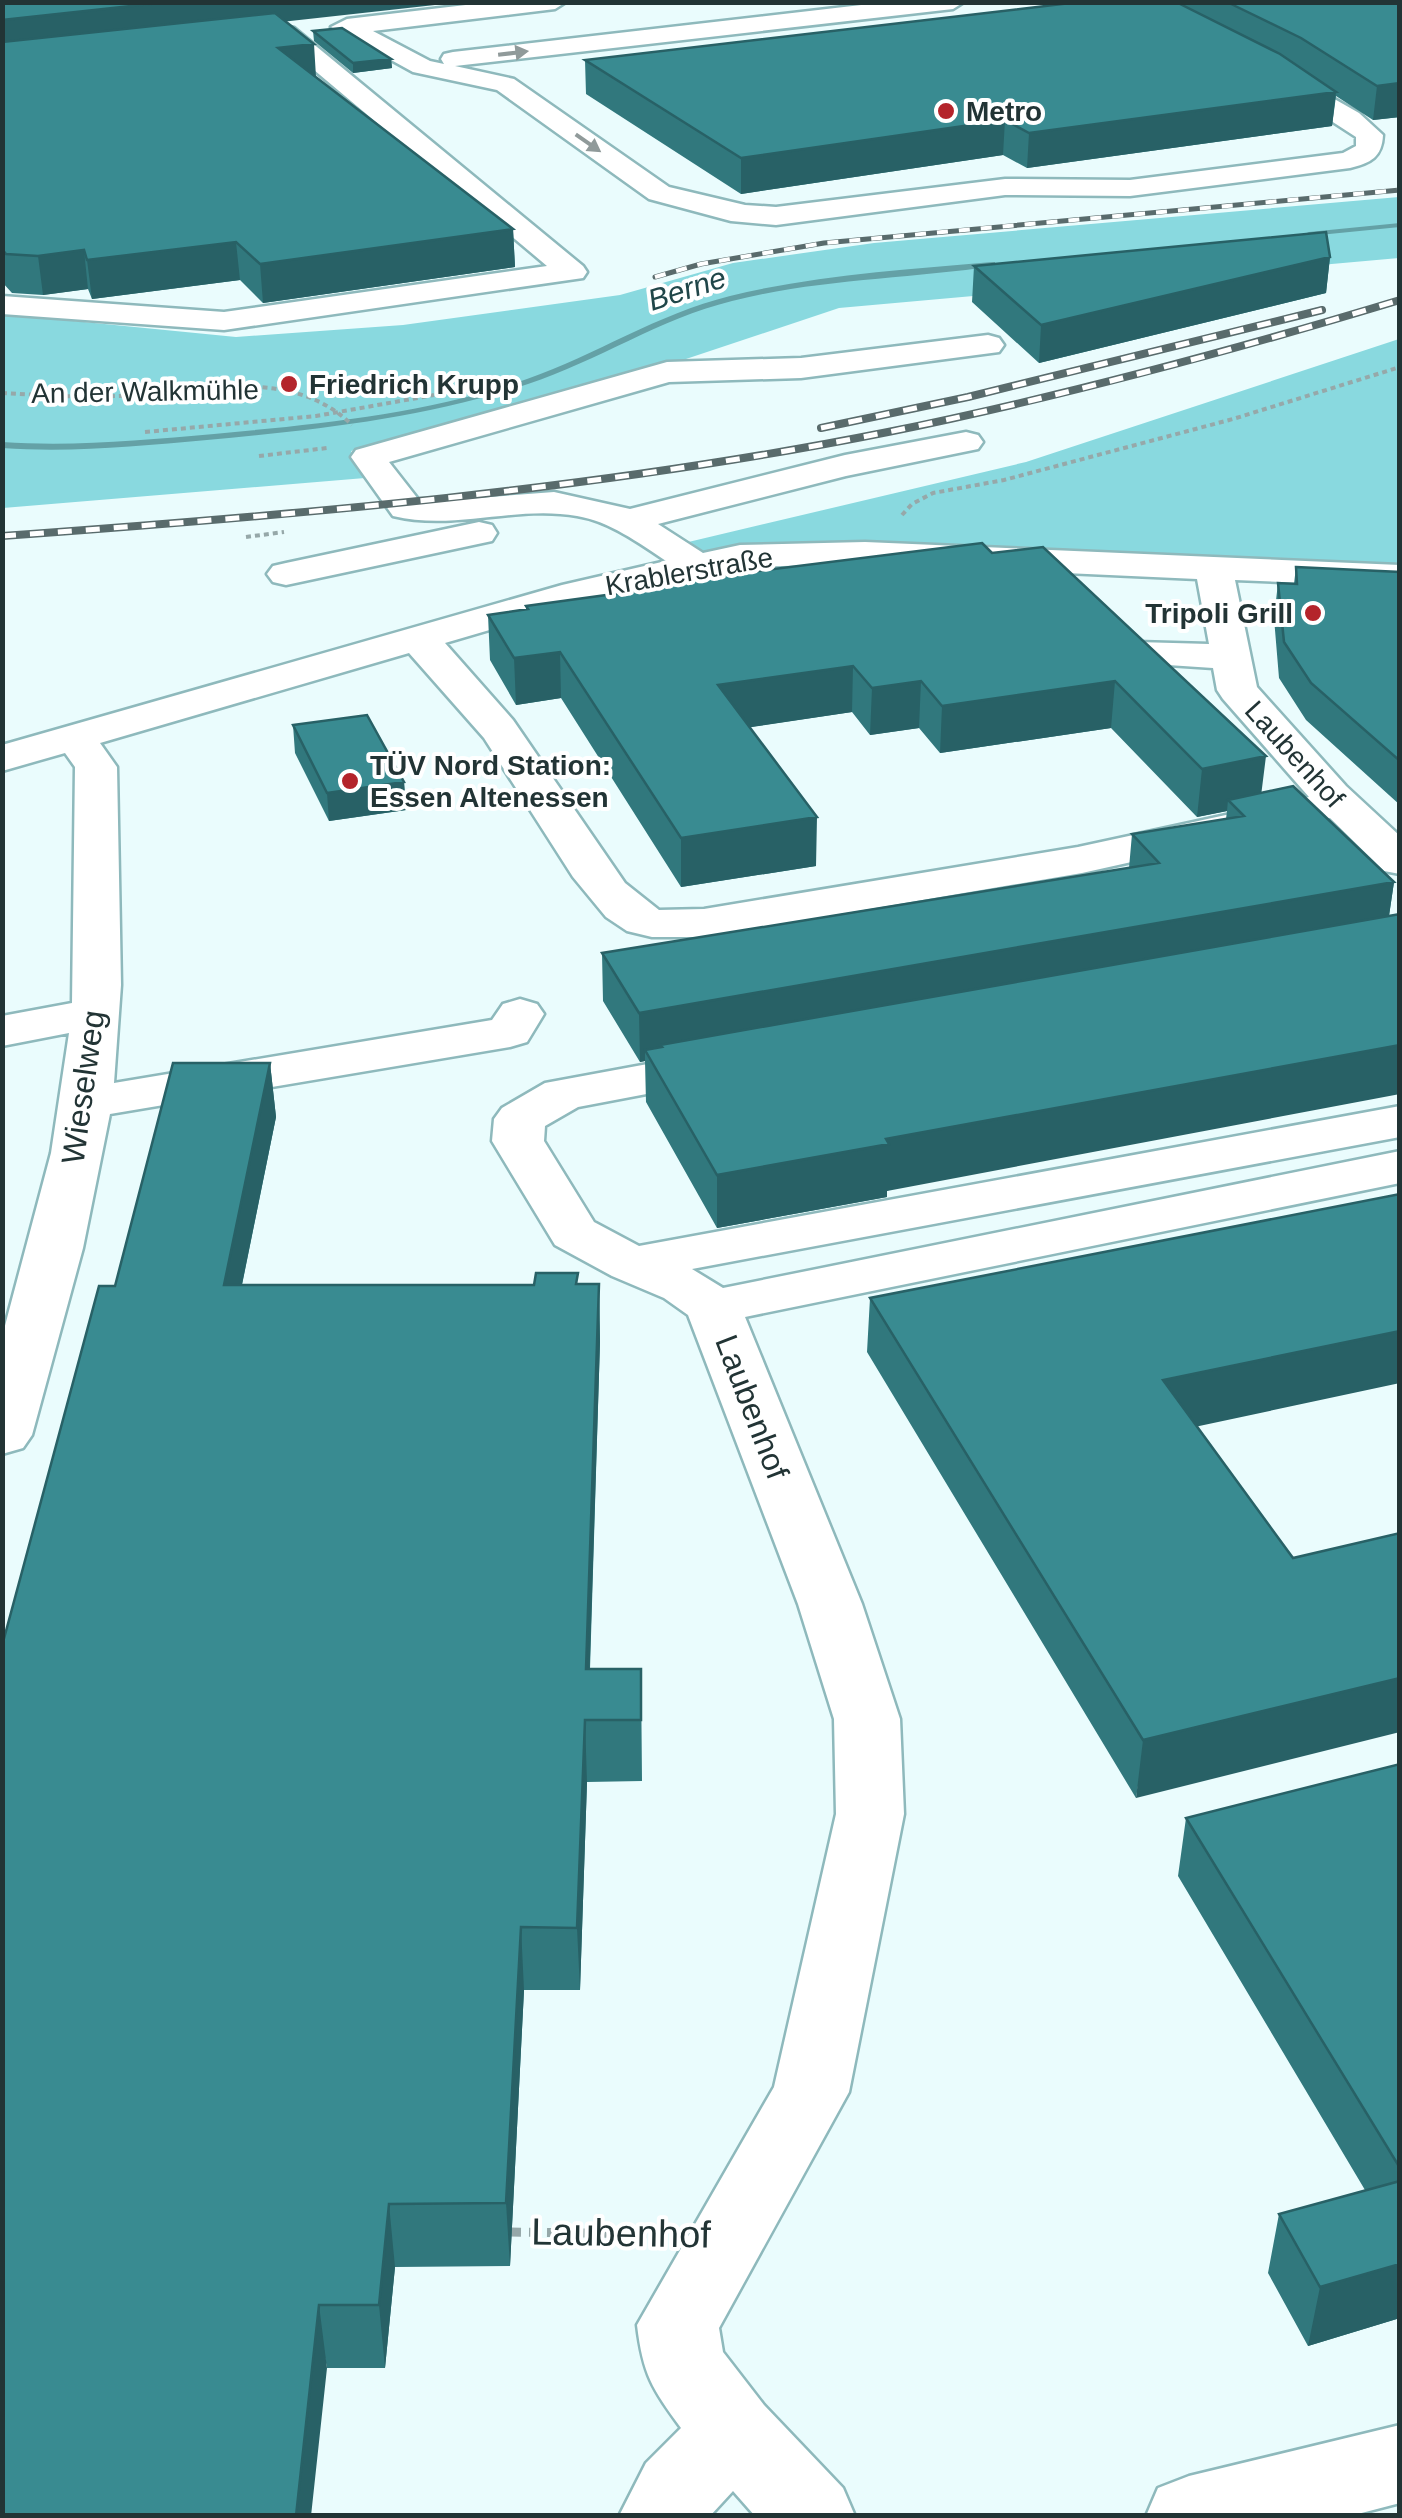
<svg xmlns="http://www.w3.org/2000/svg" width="1402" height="2518" font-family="Helvetica,sans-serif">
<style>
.forest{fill:#89d9df}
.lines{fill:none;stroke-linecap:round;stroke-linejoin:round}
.stream{fill:#64a1a6;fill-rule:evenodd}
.minor-casing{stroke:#8eb9bc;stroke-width:5}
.path-far1{stroke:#96a8a9;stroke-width:4;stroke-dasharray:5 4;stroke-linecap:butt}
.path{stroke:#96a8a9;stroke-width:9;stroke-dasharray:10 8;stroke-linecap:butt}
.minor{fill:#fff;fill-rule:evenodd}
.rail-far1-casing{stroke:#596b6c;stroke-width:5}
.rail-casing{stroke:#596b6c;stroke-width:8}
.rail-far1{stroke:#fff;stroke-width:4;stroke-dasharray:11;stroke-linecap:butt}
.rail{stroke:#fff;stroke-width:5;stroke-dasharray:14;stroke-linecap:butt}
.wall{fill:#31787d}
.shaded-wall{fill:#286166}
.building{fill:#398b91;stroke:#286166;stroke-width:2.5}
.oneway{fill:#909a9a}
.poi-dot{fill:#b4242b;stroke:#fff;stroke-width:4}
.labels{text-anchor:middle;stroke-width:8;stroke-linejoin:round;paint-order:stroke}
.far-poi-label{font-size:28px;font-weight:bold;fill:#223435;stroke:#fff;text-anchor:start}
.far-street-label{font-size:28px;fill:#223435;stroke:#fff}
.far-water-label{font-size:30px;font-style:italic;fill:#204649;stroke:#fff}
.street-label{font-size:32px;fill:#223435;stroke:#fff}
.near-street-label{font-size:38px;fill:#223435;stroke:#fff}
</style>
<rect width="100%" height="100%" fill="#eafcfd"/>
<!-- forest -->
<path class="forest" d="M1399,197V258L839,308L563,400L351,451L365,478L3,508V314L236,337L403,325L620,295L733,263L874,243Z
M1399,339V569L699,557L680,544L1026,462Z"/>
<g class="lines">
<!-- stream -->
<path class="stream" d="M1400,223V227L1309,236L1305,234L1309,232Z
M992,262H995V266C907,279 818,279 732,301C659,319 598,361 528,384C425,418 315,430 207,440C139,446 71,453 2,448V442C73,447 144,440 214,434C318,424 427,414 527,379C596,355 657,314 730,296C815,275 904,270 992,262Z"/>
<!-- minor casing -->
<g class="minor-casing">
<path id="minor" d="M491,2H566L555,9L373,31L430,61L444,64L441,59L444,54L453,52L887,2H964L953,9L455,66L514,79L669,187L745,205L776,207L1005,179L1130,180L1343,153L1356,146V137L1262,76L1258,71L1262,66L1271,63L1359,113L1383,135C1382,157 1371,163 1350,168L1130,196L1005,195L776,225L731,221L649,199L497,90L413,72L331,27L347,19Z
M285,26L294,28L583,266L587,272L583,278L224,330L2,314V296L224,312L547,266L276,38L273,33Z
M988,335L999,338L1004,345L999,352L801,378L669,382L389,462L418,499L452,500L554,492L630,509L845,455L966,432L978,435L983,442L978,449L846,476L658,524L703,553L740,545L865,542L1400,565V587L1235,580L1257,687L1346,786L1400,836V874L1384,871L1330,818L1082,873L704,937H652L627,931L606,917L573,877L484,738L409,653L100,743L117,767L121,985L114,1083L492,1020L503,1004L520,999L537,1004L544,1014L527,1042L510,1047L110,1114L83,1248L32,1435L23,1448L2,1454V1337L51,1153L69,1033L2,1046V1016L72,1003L75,767L65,753L2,771V745L562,585L666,561C639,543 609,521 577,516C516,505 455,531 393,516L351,457L356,450L667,362L801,358ZM865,564L1197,579L1209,644L1137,642L1123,646L1117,654L1123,662L1213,668L1217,690L1223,699L1309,797L1078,847L704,909L659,910L625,883L513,720L445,643L585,602L740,567Z
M479,522L492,525L497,533L492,541L286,585L273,582L267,574L273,566L286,563Z
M718,1051L736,1055L743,1066L736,1077L578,1107L545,1126L544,1141L594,1222L639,1246L1400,1106V1137L692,1269L723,1288L1400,1151V1183L745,1317L862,1604L900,1719L904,1814L849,2092L719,2328L723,2352L764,2405L843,2488L855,2516H755L733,2491L710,2516H619L646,2463L681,2428C652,2388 643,2375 637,2325L774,2087L836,1814L834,1719L798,1604L688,1315L664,1298L612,1276L555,1245L492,1141L494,1119L502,1108L545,1083Z
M1400,2425V2503L1350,2516H1146L1158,2488L1189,2476Z"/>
</g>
<!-- path-far1 -->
<path class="path-far1" d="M2,393C40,395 79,398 117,396C195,393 290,364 352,425
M145,432L316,416L434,395
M259,456L327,448
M902,515L912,504L933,493L1004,480L1233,419L1400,367
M246,537L284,532"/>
<!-- path -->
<path class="path" d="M511,2232L660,2234"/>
<!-- minor -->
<use href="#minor" class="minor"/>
<!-- rail-far1 casing -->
<g class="rail-far1-casing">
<path id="rail-far1" d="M655,277L701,264L824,243L1400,190"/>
</g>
<!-- rail casing -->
<g class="rail-casing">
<path id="rail" d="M821,428L968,397L1322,310
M2,536C298,515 596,490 888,432C1061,397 1231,351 1400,300"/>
</g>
<!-- rail-far1 -->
<use href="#rail-far1" class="rail-far1"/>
<!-- rail -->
<use href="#rail" class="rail"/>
</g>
<!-- wall -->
<path class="wall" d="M2,2L287,22L316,77L513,229L515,267L263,303L240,280L92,299L88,289L43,295L12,293L2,282Z
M1072,2H1400V117L1373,120L1336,96L1332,126L1027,168L1003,155L741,194L586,94L585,60L1073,3Z
M313,31L391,59L392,68L353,73L314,41Z
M1330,257L1326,293L1039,363L972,302L974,266Z
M982,543L1261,793L1394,882L1389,916L887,1191V1197L717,1228L646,1102L645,1061L640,1062L603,1001L602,953L1129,868L1132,834L1226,819L1227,811L1197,817L1111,728L940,753L919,728L870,735L852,712L750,727L816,866L681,887L561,698L516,705L490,660L488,615L526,610V606L647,590V585Z
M1296,567L1400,572V805L1306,720L1279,678L1274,618L1278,583L1294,584Z
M293,725L404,782L406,810L329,821L295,753Z
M270,1063L276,1117L242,1285L599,1284L600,1342L590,1669H641L642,1781L587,1782L580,1990H524L510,2266L395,2267L385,2368H327L115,1286Z
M870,1298L1197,1426L1136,1798L867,1352Z
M1400,1764V2318L1308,2346L1268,2273L1279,2214L1365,2190L1178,1876L1186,1818Z"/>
<!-- shaded-wall -->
<path class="shaded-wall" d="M168,2H462L2,53V20Z
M314,44L316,77L278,48Z
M391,59L392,68L353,73V63Z
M1400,83V117L1373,120L1377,86Z
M1336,92L1332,126L1027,168L1029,133Z
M1005,120L1003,155L741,194V158Z
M513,229L515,267L263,303L260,264Z
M236,242L240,280L92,299L87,260Z
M84,250L88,289L43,295L38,256Z
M1330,257L1326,293L1039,363L1041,325Z
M560,652L561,698L516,705L514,658Z
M853,666L852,712L718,732V685Z
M921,681L919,728L870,735L872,688Z
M1115,681L1111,728L940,753L942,706Z
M1266,756L1260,804L1228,800L1227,811L1197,817L1202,769Z
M404,782L406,810L329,821L327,793Z
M817,817L816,866L681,887V838Z
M1394,882L1387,929L662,1047L660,1045V1058L645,1050V1061L640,1062L639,1013Z
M1400,1045V1094L887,1191V1197L717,1228V1175L886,1139Z
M270,1063L276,1117L230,1343L224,1285Z
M599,1284L600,1342L588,1720L586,1669Z
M1400,1331V1383L1157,1435L1163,1380Z
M1400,1678V1732L1136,1798L1143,1740Z
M585,1720L587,1782L580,1990L577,1928Z
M521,1927L524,1990L510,2266L506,2203Z
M389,2204L395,2267L385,2368L379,2305Z
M1400,2264V2318L1308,2346L1320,2287Z
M319,2305L327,2368L311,2516H296Z"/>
<!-- building -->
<path class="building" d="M2,2H168L2,20Z
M1079,2H1176L1280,54L1336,92L1029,133L1005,120L741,158L585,60Z
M1227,2H1400V83L1377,86L1301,38Z
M275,13L314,44L278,48L513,229L260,264L236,242L87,260L84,250L38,256L6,254L2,249V42Z
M342,28L391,59L353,63L313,31Z
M1326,232L1330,257L1041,325L974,266Z
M982,543L992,553L1043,547L1266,756L1202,769L1115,681L942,706L921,681L872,688L853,666L718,685L817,817L681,838L560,652L514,658L488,615L528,609L526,606L650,589L647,585Z
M1296,567L1400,572V761L1311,683L1284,642L1278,583L1297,584Z
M367,715L404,782L327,793L293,725Z
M1293,786L1394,882L639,1013L602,953L1159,863L1132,834L1244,816L1228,800Z
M1400,914V1045L886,1139L889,1144L717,1175L645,1050L662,1047L660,1045Z
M173,1063H270L224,1285H534L536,1273H578L576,1284H599L586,1669H641V1720H585L577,1928L521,1927L506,2203L389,2204L379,2305H319L296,2516H2V1646L99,1286H115Z
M1400,1194V1331L1163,1380L1293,1558L1400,1533V1678L1143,1740L870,1298Z
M1400,1764V2168L1186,1818Z
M1400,2181V2264L1320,2287L1279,2214Z"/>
<!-- one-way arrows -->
<defs><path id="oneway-solid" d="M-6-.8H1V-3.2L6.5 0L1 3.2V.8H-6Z" transform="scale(2.5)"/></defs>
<g class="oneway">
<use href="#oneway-solid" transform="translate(513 53) rotate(-7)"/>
<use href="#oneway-solid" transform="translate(588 143) rotate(35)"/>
</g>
<!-- markers -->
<g class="poi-dot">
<circle cx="946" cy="111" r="10"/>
<circle cx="289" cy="384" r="10"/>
<circle cx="1313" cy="613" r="10"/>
<circle cx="350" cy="781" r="10"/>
</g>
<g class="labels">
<!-- far-poi labels -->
<g class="far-poi-label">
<text x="966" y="121">Metro</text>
<text x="309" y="394">Friedrich Krupp</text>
<text x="1293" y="623" text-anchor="end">Tripoli Grill</text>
<text x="370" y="775">TÜV Nord Station:<tspan x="370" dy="32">Essen Altenessen</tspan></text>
</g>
<!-- far-street labels -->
<g class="far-street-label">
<text transform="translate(145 391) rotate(-1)" y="10">An der Walkmühle</text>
<text transform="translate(689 571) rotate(-10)" y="10">Krablerstraße</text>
<text transform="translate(1295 754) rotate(48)" y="10">Laubenhof</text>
</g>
<!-- far-water labels -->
<g class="far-water-label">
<text transform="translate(687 289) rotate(-18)" y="10">Berne</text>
</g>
<!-- street labels -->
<g class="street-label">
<text transform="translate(83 1087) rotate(-82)" y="11">Wieselweg</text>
<text transform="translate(752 1407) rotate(69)" y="11">Laubenhof</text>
</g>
<!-- near-street labels -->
<g class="near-street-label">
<text transform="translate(621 2233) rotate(1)" y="13">Laubenhof</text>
</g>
</g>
<!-- border -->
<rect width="1402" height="2518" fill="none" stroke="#223435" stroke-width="10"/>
</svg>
